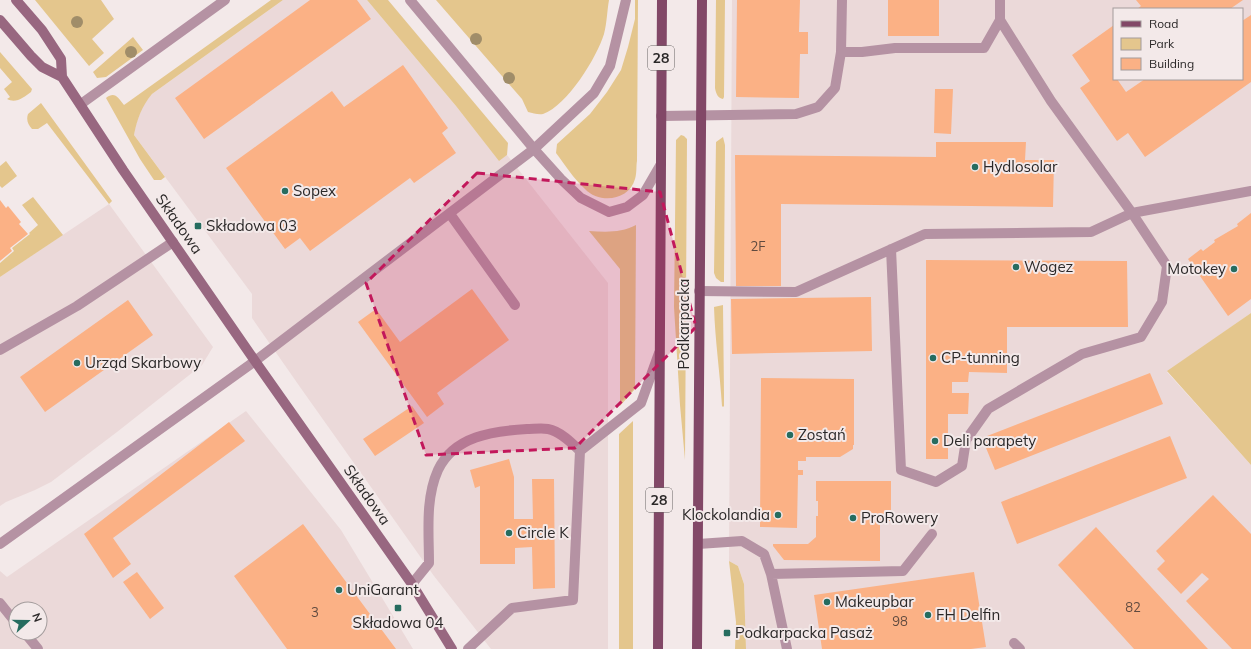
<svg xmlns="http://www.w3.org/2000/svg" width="1251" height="649" font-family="Mulish,sans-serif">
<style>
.built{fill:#ebd9d9;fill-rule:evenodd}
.green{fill:#e4c68d}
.building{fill:#fbb185}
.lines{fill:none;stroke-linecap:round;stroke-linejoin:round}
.lane{stroke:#b592a3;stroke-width:10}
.street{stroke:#b592a3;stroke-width:10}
.secondary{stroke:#986780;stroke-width:10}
.primary{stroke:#824867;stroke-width:10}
.tree{fill:#a08d69}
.marked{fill:#c2185b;fill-opacity:0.2;stroke:#c2185b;stroke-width:3;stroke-dasharray:8 5;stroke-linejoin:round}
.poi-dot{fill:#266c5f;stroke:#f3e9e9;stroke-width:1.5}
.labels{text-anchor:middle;stroke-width:4;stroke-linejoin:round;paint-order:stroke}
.number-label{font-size:13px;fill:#5f4a3f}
.shield{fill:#f3e9e9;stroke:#676262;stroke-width:1}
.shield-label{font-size:14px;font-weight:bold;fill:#2b2828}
.poi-label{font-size:15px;fill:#2b2828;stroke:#f3e9e9;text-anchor:start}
.street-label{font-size:15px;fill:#2b2828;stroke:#f3e9e9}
</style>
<rect width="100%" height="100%" fill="#f3e9e9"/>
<!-- built -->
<path class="built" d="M283,0H367L456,106L499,160L507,155L608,283V649H491L434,576L300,387L252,318V294L134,135L136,124L143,105L152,94Z
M732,0H1251V313L1167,372L1251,465V649H746L744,584L738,566L729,561ZM1114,9H1242V79H1114Z
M109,204L213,347L202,365L117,432L51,482L35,490L6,502L0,506V277Z
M246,411L341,530L413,649H0V571L7,577ZM16,609H40V633H16Z"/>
<!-- green -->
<path class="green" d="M35,0H101L114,19L92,39L104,53L89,66Z
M271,0H283L152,94C142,106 137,119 134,135L165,177L161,180H154L140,159L106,98C115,91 118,98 124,105Z
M367,0H388L508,143L507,155L499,161L456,106Z
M436,0H609C607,11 607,23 604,34C597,57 567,106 543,114C538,115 533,113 528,112L522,99Z
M635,0H638L637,161C636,166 637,173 635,179C629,201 599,204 585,189C574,179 565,165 556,153L557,144L590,114L607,92L621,70L628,47L635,19Z
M716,0H725L724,97L723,99C718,98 716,94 715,88Z
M133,37L143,50L106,77L97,78L93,72Z
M0,52L32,89L31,92C24,97 16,104 7,99L10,97L4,89L12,82L0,68Z
M41,103L112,201L109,204L47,123L38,129H32C28,125 26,120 28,114Z
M681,135L684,136L687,139L685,460L680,405L674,307L676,140Z
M723,137L725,145L724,279V282H721L716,278L714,273L716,142Z
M6,161L17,176L2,188L0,186V166Z
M33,197L63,235L0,277V263L14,251L12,248L30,234L29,233L38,225L22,205Z
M636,225L635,389L620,406V269L589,231C606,232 621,233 636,225Z
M723,305L724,395V406L723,407L722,406C720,373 715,340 714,307Z
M1251,313V465L1167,371Z
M633,421V649H619V434Z
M729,561L738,566L744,584L746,649H735L736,622Z"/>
<!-- building -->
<path class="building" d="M310,0H357L371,19L204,139L175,98Z
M737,0H800L799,32H808V54H800L799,98L736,97Z
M888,0H939V36H888Z
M1136,0H1243L1230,9H1137L1141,6Z
M1251,15V82L1145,157L1128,133L1117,141L1080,88L1090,81L1072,55L1114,25V79H1117L1126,92L1145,79H1242V21Z
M403,65L448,128L442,133L456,153L414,183L410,178L310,251L300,238L285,249L226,168L332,91L344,107Z
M935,89H953L951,134L934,133Z
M936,142H1026L1025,160H1054L1053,207L781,204V286H736L735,155L936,157Z
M0,200L6,208L8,206L21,222L19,224L28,234L10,248L12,251L0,261Z
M1251,213V299L1228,316L1188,259L1201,249L1203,251L1215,242L1214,240L1238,226L1237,224Z
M926,260L1127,261L1128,327H1007V373L969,372L968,382H952V393H969L968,414H948V459H926Z
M472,289L509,340L437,393L444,404L427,417L358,322L376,309L400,342Z
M871,297L872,351L732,354L731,299Z
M128,300L153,335L45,412L20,377Z
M1150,373L1163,404L995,470L982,438Z
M761,378L854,379V445H853V449L840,457H806V461H798V470H803V475H798L797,528L760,527Z
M412,406L424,423L375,456L363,439Z
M229,422L245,441L113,538L131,564L113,578L84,534Z
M1170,436L1187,478L1017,544L1001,502Z
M509,459L514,477V519H533L532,479H554L555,588L533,589L532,547L515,548V564H480V486L475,488L470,470Z
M816,481H891V521H880V561L784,560L773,546V544H808L816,537V516H818V501H816Z
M1213,495L1251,534V649H1232L1186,601L1209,579L1202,573L1181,594L1157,569L1165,561L1156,551Z
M303,524L396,649H287L234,576Z
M1096,527L1208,649H1134L1058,565Z
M137,572L164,608L150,619L123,582Z
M974,572L986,647L971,649H822L814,595Z"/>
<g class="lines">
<!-- lane -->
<path class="lane" d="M841,52L842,0
M81,104L225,0
M661,116L796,114L818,107L835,88L841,52H862L895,48H984L1000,20V0
M450,214L515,305
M891,249L901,470L936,482L962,466L966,440L988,409L1082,354L1141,337L1162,302L1167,266L1132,213L1051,101L1000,20
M699,291L796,292L925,234L1091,232L1132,213L1251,191
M0,350L77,306L173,242
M255,361L534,149
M580,451L641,403L659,353
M698,544L742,541L764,554L771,574
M412,584L429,563C429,533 425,499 438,470C454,436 493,431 527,429C533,429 542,428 548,429C560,431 572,443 580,451L573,600L512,608L468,649
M0,603L16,623
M25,633L38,649
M1014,643L1020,649
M787,649L771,574L903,571L932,534"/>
<!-- street -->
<path class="street" d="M410,0L534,149L561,179L581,198L609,212L627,207L643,195L661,164
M534,149L594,93L610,66L626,0
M0,544L255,361"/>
<!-- secondary -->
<path class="secondary" d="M16,0L42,30L61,59L62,77
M0,20L31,56L42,67L62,77L123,170L255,361L412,584L452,649"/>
<!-- primary -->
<path class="primary" d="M658,649L662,0
M697,649L702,0"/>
</g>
<!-- trees -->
<g class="tree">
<circle cx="77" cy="22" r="6"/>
<circle cx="476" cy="39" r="6"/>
<circle cx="131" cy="52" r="6"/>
<circle cx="509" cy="78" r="6"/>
</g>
<!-- marked area -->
<path class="marked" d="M477,173L660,192L696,327L575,448L426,455L366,283Z"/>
<!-- markers -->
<g class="poi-dot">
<circle cx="975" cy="167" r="4"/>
<circle cx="285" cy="191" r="4"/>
<rect x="194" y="222" width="8" height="8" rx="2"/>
<circle cx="1016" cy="267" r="4"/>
<circle cx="1234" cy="269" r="4"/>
<circle cx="933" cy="358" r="4"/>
<circle cx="77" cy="363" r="4"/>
<circle cx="790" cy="435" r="4"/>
<circle cx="935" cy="441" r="4"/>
<circle cx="778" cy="515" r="4"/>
<circle cx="853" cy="518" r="4"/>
<circle cx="509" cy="533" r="4"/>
<circle cx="339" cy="590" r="4"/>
<circle cx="827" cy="602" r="4"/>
<rect x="394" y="604" width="8" height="8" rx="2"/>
<circle cx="928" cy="615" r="4"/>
<rect x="723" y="629" width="8" height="8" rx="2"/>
</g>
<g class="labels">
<!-- number labels -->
<g class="number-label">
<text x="758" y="251">2F</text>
<text x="1133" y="612">82</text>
<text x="315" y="617">3</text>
<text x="900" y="626">98</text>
</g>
<!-- shield labels -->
<g class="shield">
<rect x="648" y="46" width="26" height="24" rx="3"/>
<rect x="646" y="488" width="26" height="24" rx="3"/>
</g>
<g class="shield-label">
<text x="661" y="63">28</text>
<text x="659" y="505">28</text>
</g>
<!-- poi labels -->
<g class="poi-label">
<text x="983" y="172">Hydlosolar</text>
<text x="293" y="196">Sopex</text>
<text x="206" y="231">Składowa 03</text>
<text x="1024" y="272">Wogez</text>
<text x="1226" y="274" text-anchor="end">Motokey</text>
<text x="941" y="363">CP-tunning</text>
<text x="85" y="368">Urząd Skarbowy</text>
<text x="798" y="440">Zostań</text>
<text x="943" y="446">Deli parapety</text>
<text x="770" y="520" text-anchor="end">Klockolandia</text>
<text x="861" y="523">ProRowery</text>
<text x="517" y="538">Circle K</text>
<text x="347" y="595">UniGarant</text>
<text x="835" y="607">Makeupbar</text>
<text x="936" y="620">FH Delfin</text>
<text x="398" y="628" text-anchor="middle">Składowa 04</text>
<text x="735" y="638">Podkarpacka Pasaż</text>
</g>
<!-- street labels -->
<g class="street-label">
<text transform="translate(179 224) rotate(55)" y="5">Składowa</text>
<text transform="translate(684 324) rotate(-90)" y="5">Podkarpacka</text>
<text transform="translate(367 495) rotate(55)" y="5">Składowa</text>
</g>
</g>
<!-- legend -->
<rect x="1113" y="8" width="130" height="72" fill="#f3e9e9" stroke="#a39c9c"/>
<rect x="1121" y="21" width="20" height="6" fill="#824867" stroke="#a39c9c"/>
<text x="1149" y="28" font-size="12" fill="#2b2828">Road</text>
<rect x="1121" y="38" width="20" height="12" fill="#e4c68d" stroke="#a39c9c"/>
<text x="1149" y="48" font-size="12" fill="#2b2828">Park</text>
<rect x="1121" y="58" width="20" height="12" fill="#fbb185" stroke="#a39c9c"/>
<text x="1149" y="68" font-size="12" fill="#2b2828">Building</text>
<!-- north arrow -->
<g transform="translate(28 621) rotate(69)"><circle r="19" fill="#f3e9e9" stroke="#a39c9c"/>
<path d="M0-3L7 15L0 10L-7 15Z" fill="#266c5f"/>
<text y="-6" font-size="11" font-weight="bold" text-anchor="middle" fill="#2b2828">N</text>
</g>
</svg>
